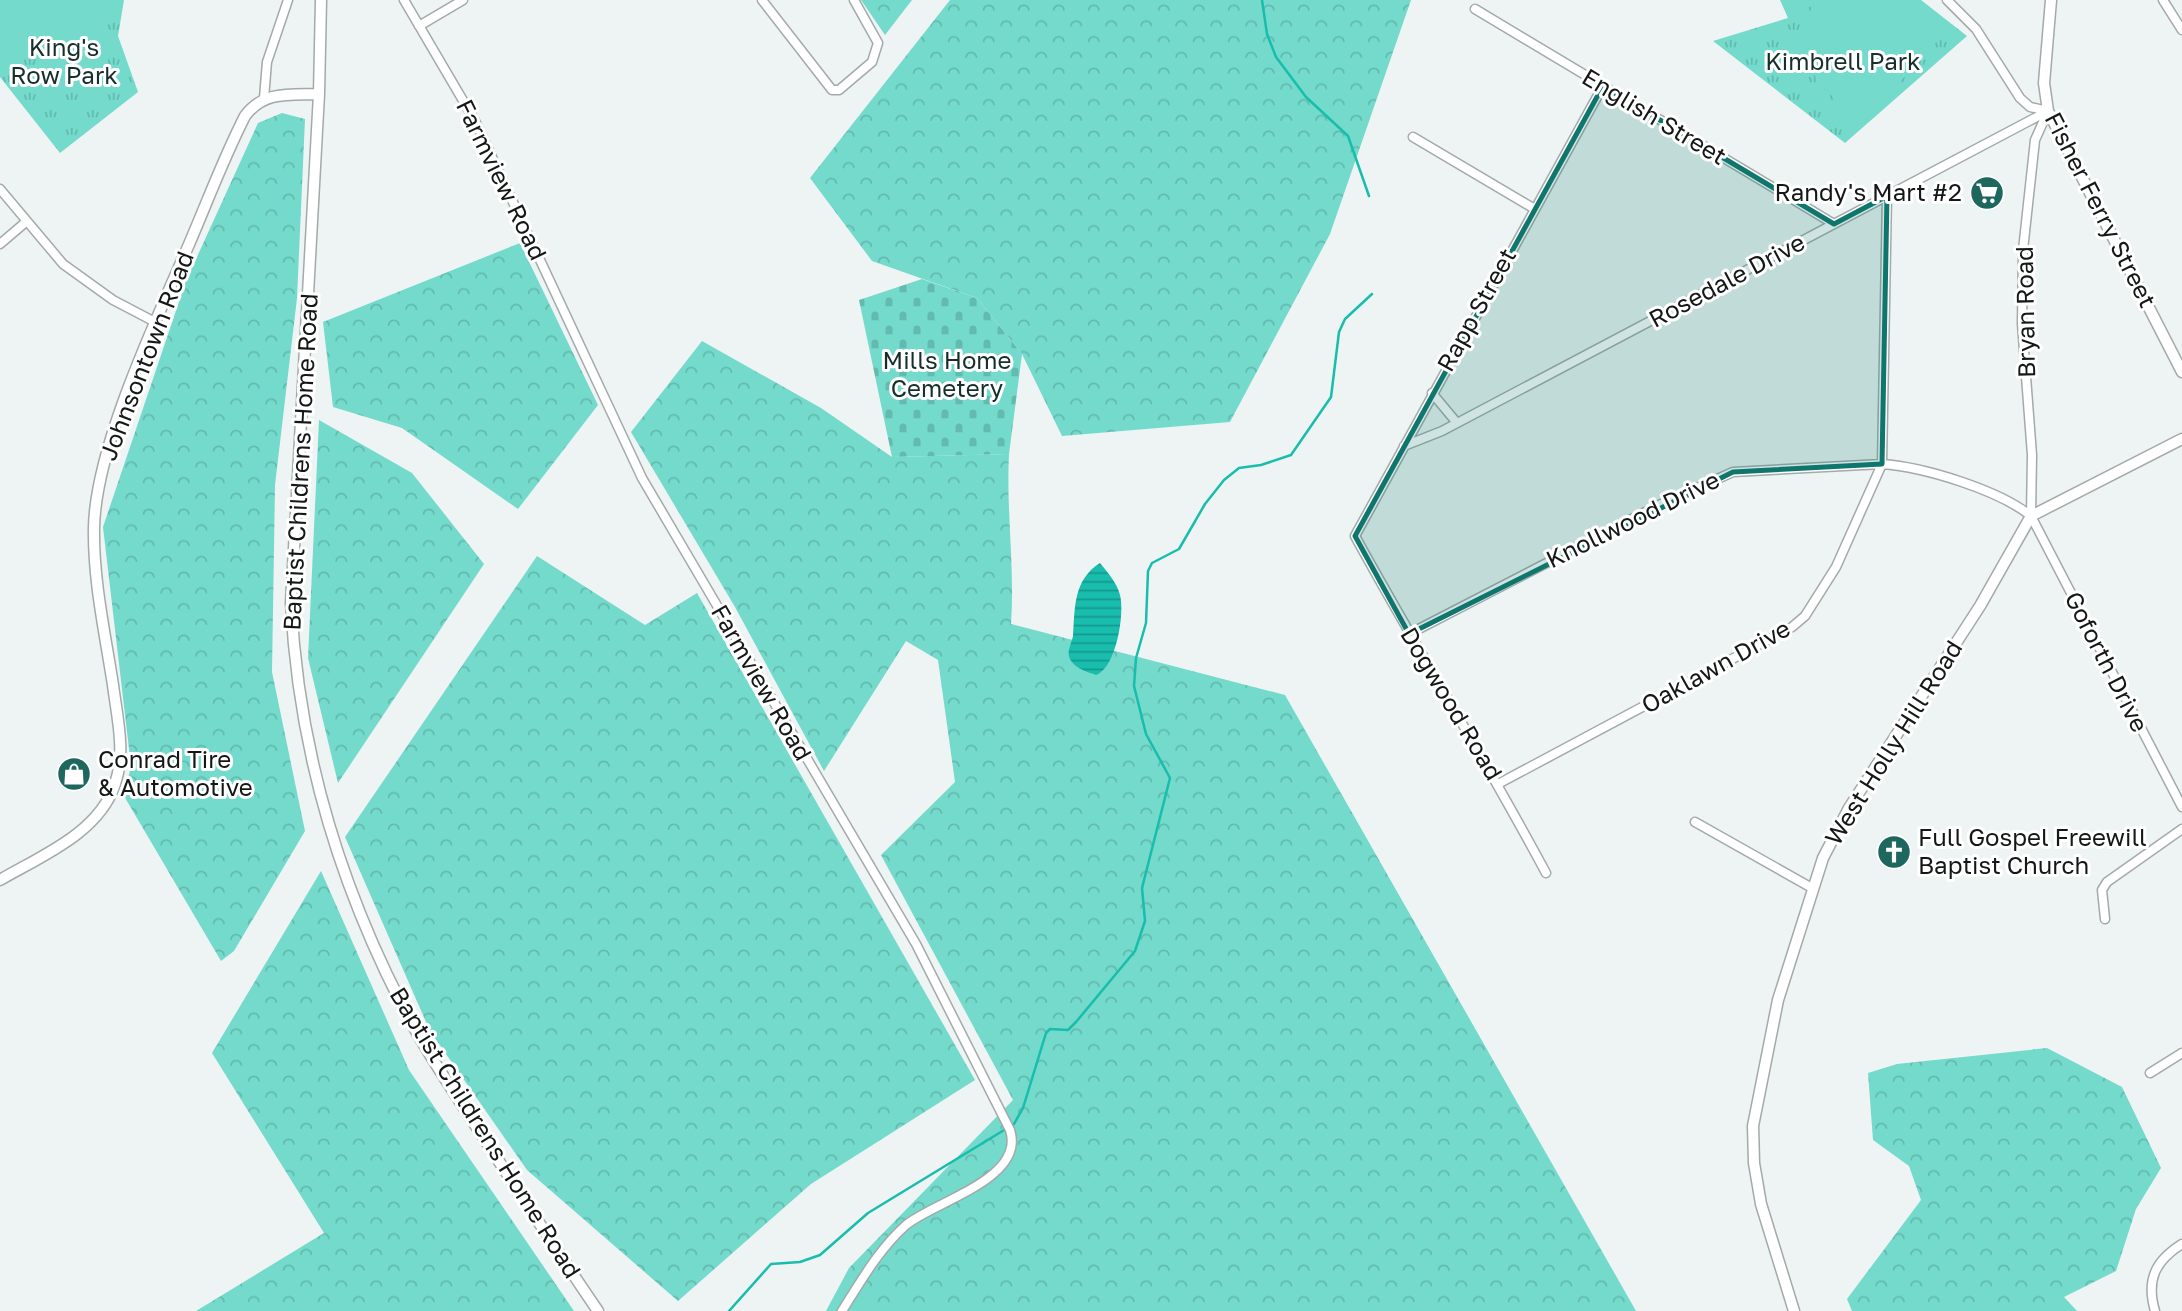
<svg xmlns="http://www.w3.org/2000/svg" width="2182" height="1311" font-family="'Golos Text',sans-serif">
<style>
.forest{fill:url(#forest-crowns)}
.cemetery{fill:url(#cemetery-stones)}
.park{fill:url(#park-tufts)}
.pitch{fill:#73dacc}
.water{fill:url(#water-rules)}
.lines{fill:none;stroke-linecap:round;stroke-linejoin:round}
.stream{stroke:#18bdad;stroke-width:2.5}
.minor-casing{stroke:#a3aaa9;stroke-width:11}
.tertiary-casing{stroke:#a3aaa9;stroke-width:13}
.minor{stroke:#fff;stroke-width:8}
.tertiary{stroke:#fff;stroke-width:10}
.marked{fill:#0f766e;fill-opacity:0.2;stroke:#0f766e;stroke-width:5;stroke-linejoin:round}
.labels{text-anchor:middle;stroke-width:6;stroke-linejoin:round;paint-order:stroke}
.park-label{font-size:24px;fill:#172f2b;stroke:#fff}
.street-label{font-size:24px;fill:#141716;stroke:#fff}
.poi-label{font-size:24px;fill:#141716;stroke:#fff;text-anchor:start}
</style>
<defs>
<pattern id="forest-crowns" width="20" height="18" patternUnits="userSpaceOnUse" patternTransform="scale(1.75)"><rect width="20" height="18" fill="#73dacc"/><path d="M2 6a3 3 0 1 1 6 0M12 15a3 3 0 1 1 6 0" fill="none" stroke="#63baae"/></pattern>
<pattern id="cemetery-stones" width="16" height="16" patternUnits="userSpaceOnUse" patternTransform="scale(1.75)"><rect width="16" height="16" fill="#73dacc"/><path d="M2 7V4a2 2 0 0 1 4 0v3zM10 15v-3a2 2 0 0 1 4 0v3z" fill="#63baae"/></pattern>
<pattern id="park-tufts" width="24" height="20" patternUnits="userSpaceOnUse" patternTransform="scale(1.75)"><rect width="24" height="20" fill="#73dacc"/><path d="M3 7l-1-3M5 7V3M7 7l1-3M15 17l-1-3M17 17v-4M19 17l1-3" fill="none" stroke="#63baae"/></pattern>
<pattern id="water-rules" width="6" height="5" patternUnits="userSpaceOnUse" patternTransform="scale(1.75)"><rect width="6" height="5" fill="#18bdad"/><path d="M0 2.5h6" fill="none" stroke="#14998c"/></pattern>
</defs>
<rect width="100%" height="100%" fill="#edf4f3"/>
<!-- forest -->
<path class="forest" d="M861,0H912L885,35Z
M950,0H1411L1330,234L1230,422L1062,436L1022,354L977,298L872,261L810,178Z
M282,113L305,119L297,298L275,485L272,672L305,831L234,951L221,961L124,796L131,766L103,527L186,281L258,123Z
M520,243L598,405L518,509L402,428L333,407L323,322Z
M702,341L821,408L892,457L1009,454C1006,511 1015,567 1011,624L1285,695L1636,1311H826L849,1268L1013,1100L881,855L955,782L938,660L906,641L824,771L735,607L631,432Z
M319,420L412,473L484,564L338,783L308,658Z
M537,556L645,625L697,593L975,1080L811,1184L678,1301L527,1170L430,1031L345,837Z
M321,871L409,1070L574,1311H196L324,1233L212,1053Z
M2047,1048L2122,1087L2161,1168L2136,1209L2116,1271L2064,1297L2077,1311H1852L1847,1299L1921,1200L1909,1166L1873,1140L1868,1073L1897,1064Z"/>
<!-- cemetery -->
<path class="cemetery" d="M922,279L977,298L1022,354L1009,454L892,457L859,300Z"/>
<!-- park -->
<path class="park" d="M0,0H124L118,36L138,92L60,153L0,77Z
M1780,0H1921L1967,36L1845,143L1713,41L1788,18Z"/>
<!-- pitch -->
<path class="pitch" d="M0,0H106C105,31 58,45 34,58C18,60 9,56 0,42Z
M1815,0H1905L1944,23V34L1860,125L1816,80L1804,26Z"/>
<!-- water -->
<path class="water" d="M1100,563C1108,573 1117,583 1120,595C1125,614 1116,668 1096,675C1088,672 1077,669 1072,662C1065,653 1071,646 1073,636C1075,608 1073,580 1100,563Z"/>
<g class="lines">
<!-- stream -->
<path class="stream" d="M1262,0L1267,34L1276,57L1306,97L1348,136L1369,196
M729,1311L771,1264L800,1262L820,1255L868,1213L1014,1124L1023,1108L1046,1033L1050,1029L1068,1030L1076,1022L1135,951L1145,921L1142,888L1170,778L1146,734L1134,686L1136,658L1146,623L1148,571L1152,563L1179,549L1205,504L1224,480L1239,468L1261,465L1291,455L1331,397L1339,332L1345,319L1372,294"/>
<!-- minor casing -->
<g class="minor-casing">
<path id="minor" d="M404,0L475,121L642,478L916,944L1010,1130C1026,1179 933,1202 906,1225C879,1249 861,1281 842,1311
M762,0L832,90H839L872,62L878,43L854,0
M1947,0L1976,29L2020,98L2030,107L2048,111
M2163,0L2182,30
M1475,9L1834,224
M419,26L463,0
M264,98L267,62L288,0
M1413,137L1533,208
M0,189L63,264L113,300L155,322
M0,244L27,221
M1432,393L1457,423
M1404,446L1442,431L2048,111
M2031,516L2032,455L2022,324L2023,250L2035,140L2048,111
M1409,634L1659,505L1733,472L1882,464C1924,467 1999,490 2031,516L2182,807
M1498,784L1792,627L1805,616L1836,567L1882,464L1887,196
M1695,822L1812,888
M1546,873C1485,759 1417,649 1355,536L1603,86
M2105,919L2102,890L2107,882L2182,829
M2150,1073L2182,1053
M2155,1311C2146,1280 2155,1261 2182,1244"/>
</g>
<!-- tertiary casing -->
<g class="tertiary-casing">
<path id="tertiary" d="M321,0L319,94L291,603C298,744 337,878 401,1003C424,1049 454,1092 481,1134C520,1193 558,1253 598,1311
M2051,0L2044,83L2048,111L2182,372
M0,880C41,856 99,833 115,784C126,752 117,717 113,685C105,633 93,580 94,527C96,445 157,319 190,242C208,200 224,157 245,116C264,90 291,95 319,94
M1794,1311L1761,1204L1754,1163L1753,1126L1778,1000L1823,858L1849,808L1980,606L2031,516L2182,439"/>
</g>
<!-- minor -->
<use href="#minor" class="minor"/>
<!-- tertiary -->
<use href="#tertiary" class="tertiary"/>
</g>
<!-- marked area -->
<path class="marked" d="M1603,86L1834,224L1887,196L1882,464L1733,472L1409,634L1355,536Z"/>
<!-- icons -->
<defs>
<g id="supermarket-disc" transform="scale(1.75)"><circle r="9.5" fill="#1d675f" stroke="#fff"/><path d="M-6-5.5h2.5l.6 2H6L4.5 2H-2.5L-4.4-4H-6ZM-1.5 3.2a1.3 1.3 0 1 0 .1 0ZM3 3.2a1.3 1.3 0 1 0 .1 0Z" fill="#fff"/></g>
<g id="shop-disc" transform="scale(1.75)"><circle r="9.5" fill="#1d675f" stroke="#fff"/><path d="M-5-2.5h2.3a2.7 3.5 0 0 1 5.4 0H5L5.5 6h-11ZM-1.5-2.5h3a1.5 2.3 0 0 0-3 0Z" fill="#fff"/></g>
<g id="church-disc" transform="scale(1.75)"><circle r="9.5" fill="#1d675f" stroke="#fff"/><path d="M-1.2-6h2.4v3.5h3.3v2.4h-3.3V6h-2.4V-.1h-3.3v-2.4h3.3Z" fill="#fff"/></g>
</defs>
<g fill-rule="evenodd">
<use href="#supermarket-disc" x="1987" y="193"/>
<use href="#shop-disc" x="74" y="774"/>
<use href="#church-disc" x="1894" y="852"/>
</g>
<g class="labels">
<!-- park labels -->
<g class="park-label">
<text x="64" y="56">King's<tspan x="64" dy="28">Row Park</tspan></text>
<text x="1843" y="70">Kimbrell Park</text>
<text x="947" y="369">Mills Home<tspan x="947" dy="28">Cemetery</tspan></text>
</g>
<!-- street labels -->
<g class="street-label">
<text transform="translate(1654 117) rotate(31)" y="8">English Street</text>
<text transform="translate(501 180) rotate(64)" y="8">Farmview Road</text>
<text transform="translate(2100 210) rotate(63)" y="8">Fisher Ferry Street</text>
<text transform="translate(1727 281) rotate(-28)" y="8">Rosedale Drive</text>
<text transform="translate(1477 310) rotate(-61)" y="8">Rapp Street</text>
<text transform="translate(2026 312) rotate(-91)" y="8">Bryan Road</text>
<text transform="translate(147 356) rotate(-69)" y="8">Johnsontown Road</text>
<text transform="translate(301 462) rotate(-87)" y="8">Baptist Childrens Home Road</text>
<text transform="translate(1633 520) rotate(-26)" y="8">Knollwood Drive</text>
<text transform="translate(2106 662) rotate(63)" y="8">Goforth Drive</text>
<text transform="translate(1716 667) rotate(-29)" y="8">Oaklawn Drive</text>
<text transform="translate(761 683) rotate(60)" y="8">Farmview Road</text>
<text transform="translate(1451 704) rotate(59)" y="8">Dogwood Road</text>
<text transform="translate(1894 743) rotate(-58)" y="8">West Holly Hill Road</text>
<text transform="translate(485 1133) rotate(58)" y="8">Baptist Childrens Home Road</text>
</g>
<!-- poi labels -->
<g class="poi-label">
<text x="1962" y="201" text-anchor="end">Randy's Mart #2</text>
<text x="98" y="768">Conrad Tire<tspan x="98" dy="28">&amp; Automotive</tspan></text>
<text x="1918" y="846">Full Gospel Freewill<tspan x="1918" dy="28">Baptist Church</tspan></text>
</g>
</g>
</svg>
